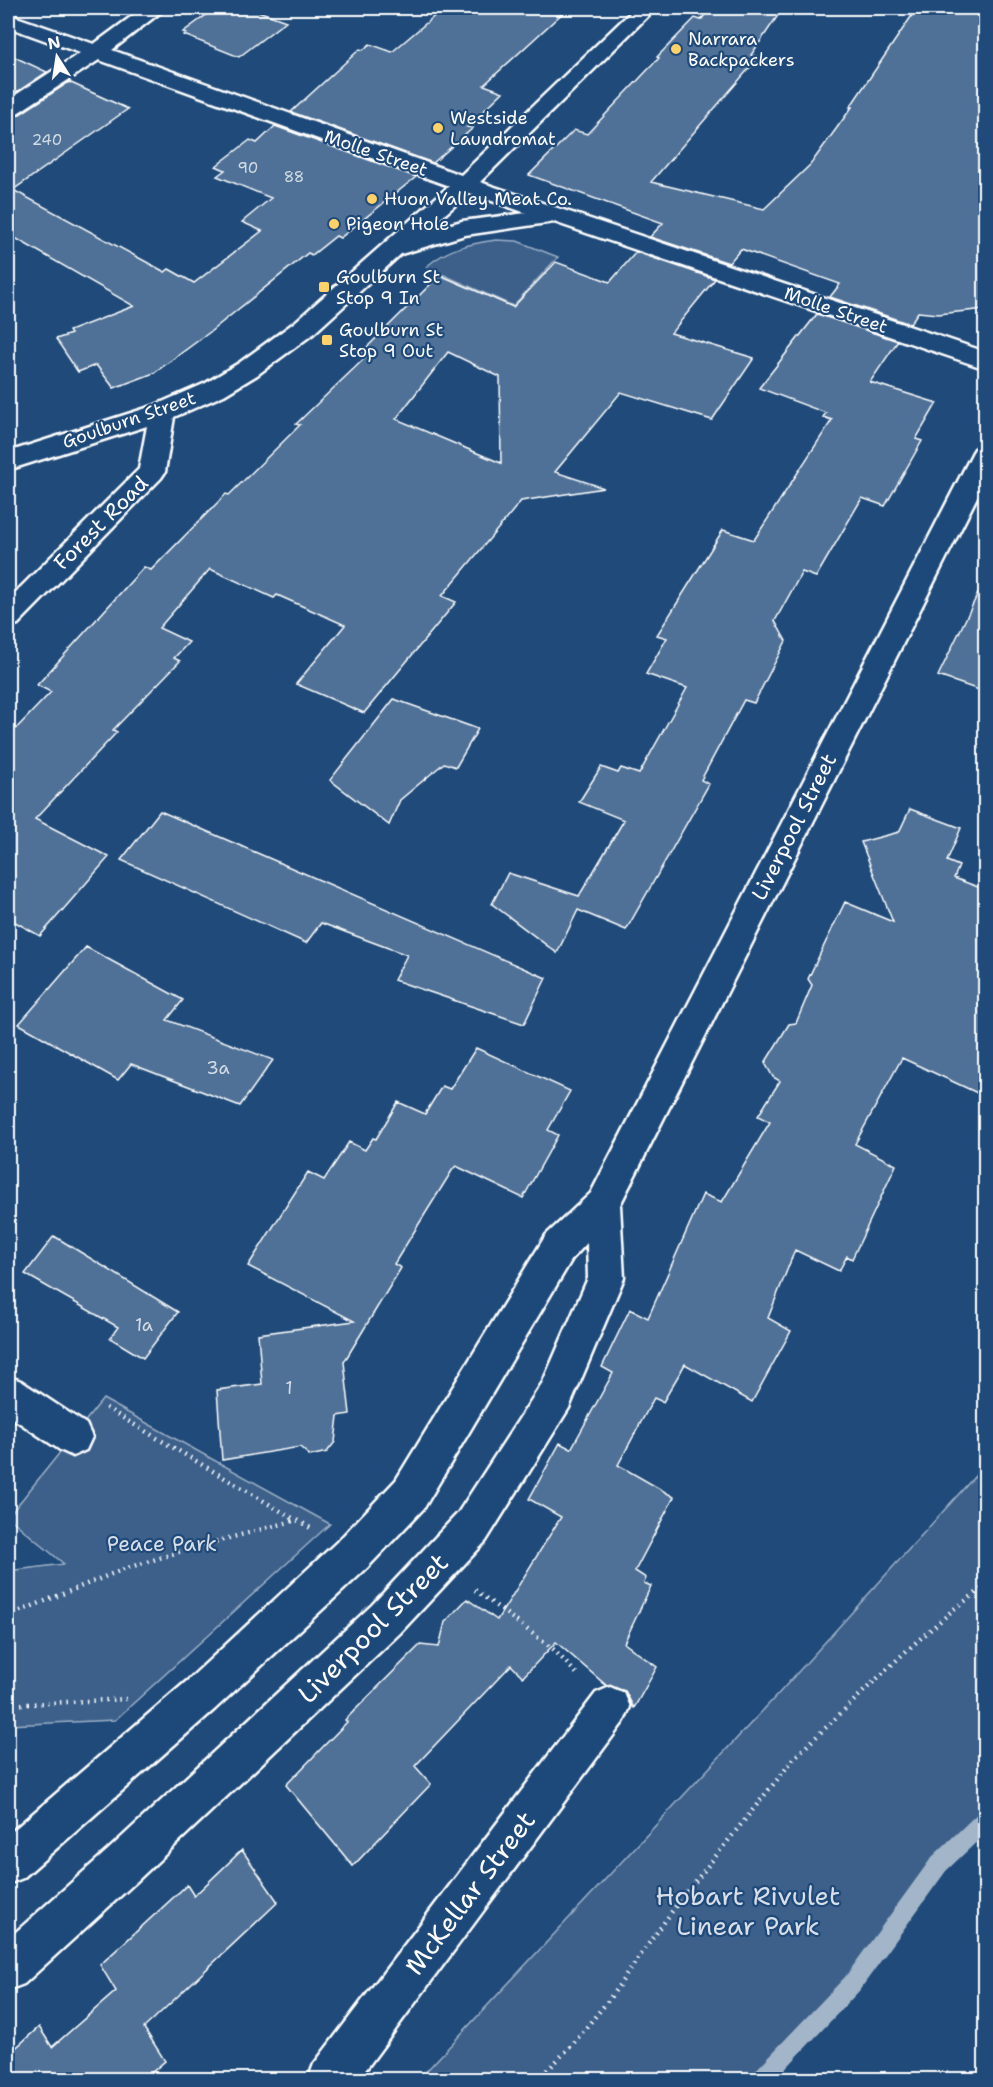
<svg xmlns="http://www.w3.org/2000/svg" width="993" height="2087" font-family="'Shantell Sans',sans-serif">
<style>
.green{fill:#3c618b;stroke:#9eb0c5;stroke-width:1.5}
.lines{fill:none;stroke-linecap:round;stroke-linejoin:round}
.stream{fill:#a3b5c8;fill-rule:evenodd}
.building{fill:#507197;stroke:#fff;stroke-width:1.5;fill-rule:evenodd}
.minor-casing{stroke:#fff;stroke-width:5}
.path{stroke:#fff;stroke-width:4.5;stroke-dasharray:1.5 5;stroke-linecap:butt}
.minor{fill:#1f4a7a;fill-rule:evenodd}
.poi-dot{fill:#ffd166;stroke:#1f4a7a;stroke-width:2}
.labels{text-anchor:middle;stroke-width:4.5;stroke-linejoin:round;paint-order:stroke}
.far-number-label{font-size:15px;fill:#d3dce5}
.far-poi-label{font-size:18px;fill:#fff;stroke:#1f4a7a;text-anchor:start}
.far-street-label{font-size:18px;fill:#fff;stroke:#1f4a7a}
.number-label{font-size:18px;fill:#d3dce5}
.street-label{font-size:21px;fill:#fff;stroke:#1f4a7a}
.park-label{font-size:21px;fill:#d8dfe8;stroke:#1f4a7a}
.near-street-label{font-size:26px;fill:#fff;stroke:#1f4a7a}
.near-park-label{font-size:26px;fill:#d8dfe8;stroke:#1f4a7a}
</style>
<rect width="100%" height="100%" fill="#1f4a7a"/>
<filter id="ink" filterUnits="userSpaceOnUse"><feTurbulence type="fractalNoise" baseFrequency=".0167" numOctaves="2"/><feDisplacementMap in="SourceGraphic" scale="12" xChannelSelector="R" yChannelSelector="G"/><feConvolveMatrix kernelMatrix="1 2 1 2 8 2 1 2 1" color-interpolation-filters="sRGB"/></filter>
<g filter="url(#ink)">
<!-- green -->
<path class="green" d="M496,240L517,241L558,257L513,306L426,267C447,248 469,244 496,240Z
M103,1399L330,1524L115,1720L8,1725V1571L64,1564L8,1517Z
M985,1465V1819L939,1864L852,1984L760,2079H419L780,1692Z"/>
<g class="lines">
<!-- stream -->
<path class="stream" d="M986,1810V1833L946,1871L859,1991L775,2080H750L753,2073L845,1977L932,1857L979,1812Z"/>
</g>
<!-- building -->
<path class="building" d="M216,8H250L286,21L239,57L184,35L186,33L183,32Z
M444,8H568L484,85L503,92L467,127L473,128L433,163L291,112L360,49L363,50L370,44L392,52Z
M710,8H783L751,55L759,57L651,182L764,209L810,165L852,107H850L917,8H986V309L938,314L918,312L910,324L830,297L840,284L741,249L729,263L650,237L663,223L529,175L574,130L587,134L659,58L657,57L695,18L701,20Z
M8,54L47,72L8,98Z
M69,82L128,109L13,190L165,272L169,269L194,283L262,231L242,222L271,198L217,176L225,170L216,166L250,140L257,143L275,126L416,177L340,238L336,236L312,255L308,253L210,332L154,373L114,388L96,365L78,372L56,339L71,334L69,331L134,306L8,234V117L17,116Z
M636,252L715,279L671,333L754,358L712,420L621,392L555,472L604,488L521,501L442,596L456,602L364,713L296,684L345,625L277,595L274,598L210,569L159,628L189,642L174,658L180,661L113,730L117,732L35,819L109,857L40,936L8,918V737L51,692L37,685L144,567L151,570L226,494L229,495L300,425L296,424L367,356L361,353L440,275L513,307L556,262L610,282ZM448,352L500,377L501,463L396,419Z
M817,314L898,341L870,382L937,403L916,439L922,441L885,506L862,498L816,577L802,572L775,621L786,641L754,703L744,700L701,780L709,784L626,930L578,910L557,953L492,904L508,873L579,896L624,820L579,802L601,767L618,773L621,768L639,774L687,688L646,674L667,638L657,635L723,530L754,540L832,420L823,417L826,413L759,388Z
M986,577V652L985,692L938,676Z
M394,699L478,729L456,767L444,763L400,800L389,825L330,780Z
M910,809L961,828L947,861L959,866L954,878L986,890V1097L902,1058L855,1144L896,1165L852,1259L847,1256L839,1271L795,1250L768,1318L791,1331L752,1402L685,1364L663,1402L654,1398L618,1465L674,1497L635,1571L646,1578L644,1583L651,1586L624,1643L657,1667L634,1708L625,1691L607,1686L556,1642L523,1677L511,1665L415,1766L431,1784L353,1866L286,1785L347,1722L345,1720L420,1645L439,1647L445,1622L467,1599L497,1620L561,1517L529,1499L560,1443L571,1449L613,1373L602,1367L630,1309L648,1318L703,1194L722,1202L770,1122L758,1116L780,1081L773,1077L765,1063L789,1024L796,1023L812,985L808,979L845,902L893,922L861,842L899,832Z
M160,811L546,978L524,1024L394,980L407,955L321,923L306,943L121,860Z
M86,947L183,1000L167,1020L273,1060L240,1106L131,1064L118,1080L19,1024Z
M476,1048L570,1091L548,1130L558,1135L523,1198L456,1166L453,1169L394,1264L401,1268L344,1362L350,1414L338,1416L335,1442L327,1452L310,1456L300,1447L222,1460L217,1390L262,1384L258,1334L354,1321L248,1266L308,1172L324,1180L349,1142L365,1150L373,1138L376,1139L398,1102L425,1114L442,1086L450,1089Z
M54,1236L178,1312L143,1358L110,1338L118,1327L25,1274Z
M242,1850L278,1902L144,2028L165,2061L144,2079H15L19,2076L8,2055L39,2027L52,2047L116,1991L100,1965L187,1885L194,1896Z"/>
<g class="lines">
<!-- minor casing -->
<g class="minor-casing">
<path id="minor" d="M143,8H166L112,50L461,175L635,8H656L480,182L986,352V369L554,222L465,235L401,254L313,334L257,375L224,395L174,417L165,472L161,478L18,624L8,627V600L139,469L147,426L8,470V452L153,406L206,383L239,363L295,322L449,186L99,60L16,114L8,115V100L80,53L8,27V14L94,44ZM469,193L526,213L462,221L426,231Z
M986,443V479L620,1205L624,1278L569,1408L486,1541L400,1633L138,1880L24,1984L8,1990V1939L108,1850L372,1605L458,1513L543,1382L588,1278L587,1243L572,1259L424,1508L367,1568L215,1709L23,1878L8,1884V1835L187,1681L339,1540L396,1480L546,1235L591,1193L973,452L977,446Z
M8,1376L21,1381L86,1424L92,1437L86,1450L73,1456L60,1450L8,1415Z
M610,1687L624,1693L630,1707L624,1721L358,2080H308L314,2064L596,1693Z"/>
</g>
<!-- path -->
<path class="path" d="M106,1408L296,1520
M475,1590L553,1649L578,1675
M8,1616L124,1569L195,1547L297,1520L314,1530
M8,1705L127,1699
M538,2080L572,2045L607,2002L678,1903L796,1756L904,1653L954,1609L986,1586"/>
<!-- minor -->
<use href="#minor" class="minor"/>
</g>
</g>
<!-- markers -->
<g class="poi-dot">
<circle cx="676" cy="49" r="6"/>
<circle cx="438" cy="128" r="6"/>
<circle cx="372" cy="199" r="6"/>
<circle cx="334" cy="224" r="6"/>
<rect x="318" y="281" width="12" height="12" rx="3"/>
<rect x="321" y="334" width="12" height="12" rx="3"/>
</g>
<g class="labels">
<!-- far-number labels -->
<g class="far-number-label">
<text x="47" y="145">240</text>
<text x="248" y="173">90</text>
<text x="294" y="182">88</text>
</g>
<!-- far-poi labels -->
<g class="far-poi-label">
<text x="688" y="45">Narrara<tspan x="688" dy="21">Backpackers</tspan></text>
<text x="450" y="124">Westside<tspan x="450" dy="21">Laundromat</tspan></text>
<text x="384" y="205">Huon Valley Meat Co.</text>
<text x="346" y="230">Pigeon Hole</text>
<text x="336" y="283">Goulburn St<tspan x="336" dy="21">Stop 9 In</tspan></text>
<text x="339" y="336">Goulburn St<tspan x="339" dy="21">Stop 9 Out</tspan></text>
</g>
<!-- far-street labels -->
<g class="far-street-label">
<text transform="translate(376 153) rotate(19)" y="6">Molle Street</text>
<text transform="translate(836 310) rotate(19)" y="6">Molle Street</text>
<text transform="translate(129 420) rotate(-19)" y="6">Goulburn Street</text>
</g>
<!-- number labels -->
<g class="number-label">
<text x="218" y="1074">3a</text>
<text x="144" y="1331">1a</text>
<text x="289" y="1394">1</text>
</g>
<!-- street labels -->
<g class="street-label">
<text transform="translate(101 523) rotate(-45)" y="7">Forest Road</text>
<text transform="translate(794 827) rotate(-63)" y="7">Liverpool Street</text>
</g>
<!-- park labels -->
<g class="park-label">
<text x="162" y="1551">Peace Park</text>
</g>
<!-- near-street labels -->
<g class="near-street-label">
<text transform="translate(373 1628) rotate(-45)" y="9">Liverpool Street</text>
<text transform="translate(470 1893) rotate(-53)" y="9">McKellar Street</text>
</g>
<!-- near-park labels -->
<g class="near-park-label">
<text x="748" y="1905">Hobart Rivulet<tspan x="748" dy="30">Linear Park</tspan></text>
</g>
</g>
<!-- margin -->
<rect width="993" height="2087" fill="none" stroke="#1f4a7a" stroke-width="30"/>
<rect x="15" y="15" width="963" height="2057" fill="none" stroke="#fff" stroke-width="2" filter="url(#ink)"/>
<!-- north arrow -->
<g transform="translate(57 57) rotate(348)" stroke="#1f4a7a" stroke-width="4.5" paint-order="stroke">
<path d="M0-4.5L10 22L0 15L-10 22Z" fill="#ffffff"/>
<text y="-9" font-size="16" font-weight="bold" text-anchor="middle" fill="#ffffff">N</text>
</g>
</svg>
